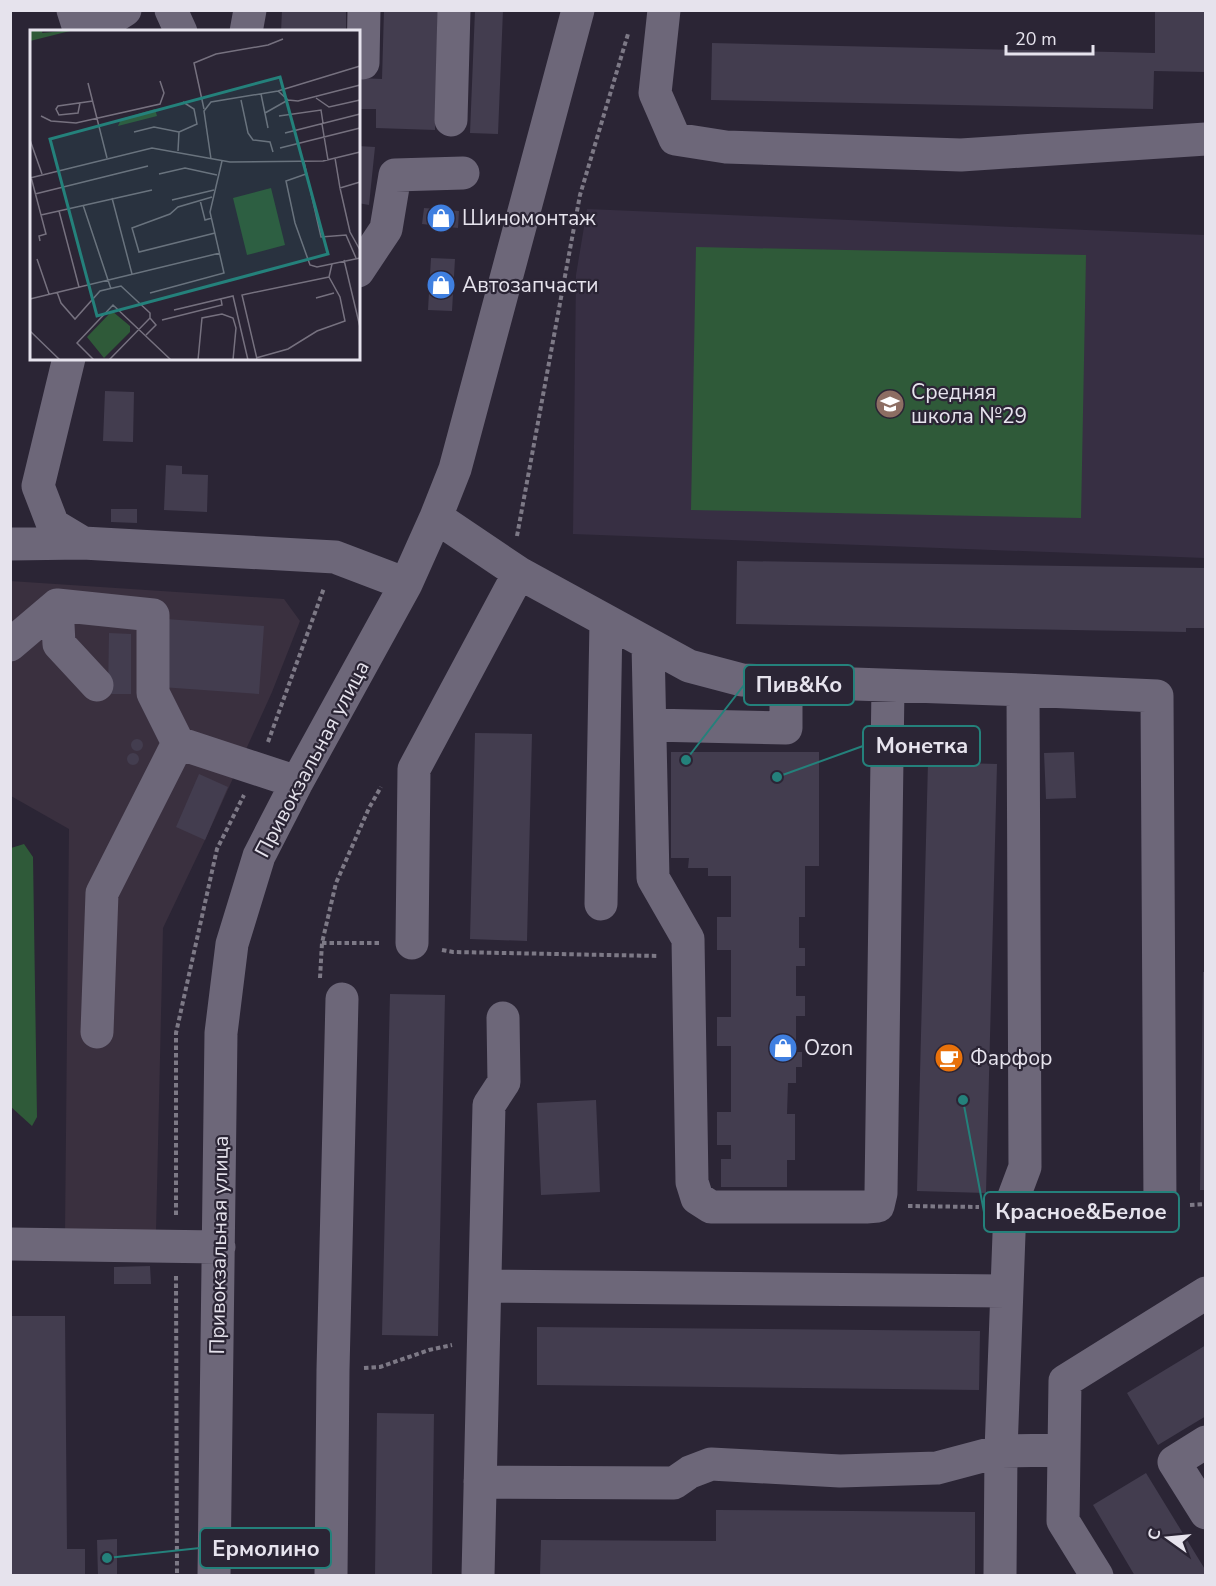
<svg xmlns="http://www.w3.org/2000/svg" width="1216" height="1586" font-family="'Nunito Sans',sans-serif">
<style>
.built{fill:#372f43}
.industrial{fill:#3a303f}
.green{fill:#2f5a39}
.building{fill:#433d4f}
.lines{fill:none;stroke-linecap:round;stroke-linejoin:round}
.path{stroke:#7d7986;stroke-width:4;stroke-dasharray:4.5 3;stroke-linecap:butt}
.minor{stroke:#6d6779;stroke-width:33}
.labels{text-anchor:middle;stroke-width:4.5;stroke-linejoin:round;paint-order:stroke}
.poi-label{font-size:21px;fill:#e6e3ed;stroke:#2b2535;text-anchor:start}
.street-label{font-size:21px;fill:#e6e3ed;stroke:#2b2535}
.inset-road{fill:none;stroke:#76717f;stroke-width:1.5}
.view{fill:#24817b;fill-opacity:0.15;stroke:#24817b;stroke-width:3}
.inset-edge{fill:none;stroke:#e6e3ed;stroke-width:3}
.leader{fill:none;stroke:#24817b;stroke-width:2}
.callout-dot{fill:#24817b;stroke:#2b2535;stroke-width:2}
.callout{fill:#2b2535;stroke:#24817b;stroke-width:2}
.callout-label{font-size:22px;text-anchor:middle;font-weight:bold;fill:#e6e3ed}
</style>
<rect width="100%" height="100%" fill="#2b2535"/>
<!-- built -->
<path class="built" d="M587,209L1205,235V558L573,534L576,275Z"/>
<!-- industrial -->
<path class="industrial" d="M10,581L284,599L300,621L272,692L205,840L163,928L156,1232L65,1234L69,829L11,796Z"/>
<!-- green -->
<path class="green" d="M696,247L1086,255L1081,518L691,510Z
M24,844L33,857L37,1117L32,1126L10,1106L11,848Z"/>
<!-- building -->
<path class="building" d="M282,10H346V32H281Z
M384,10H438L435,130L376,128V109H358V78L382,79Z
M475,10H503L498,134L470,133Z
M1155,10H1206V72L1154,71L1153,109L711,100L712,43L1155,53Z
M358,146L375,147L369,205L358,203Z
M424,208L459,211L458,228L422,224Z
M431,258L455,259L452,311L428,310Z
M105,391L134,392L133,442L103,441Z
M166,465L182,466V474L208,475L207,512L164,510Z
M111,509H137V523L111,522Z
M737,561L1206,568V628H1186V632L736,624Z
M166,619L264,626L259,694L161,687Z
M109,633L131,634V694H108Z
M475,733L532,734L527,941L470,939Z
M131 745a6 6 0 1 1 12 0a6 6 0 1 1-12 0Z
M671,752H819V866H805V917H799V948H805V966H796V996H805V1016H796V1052H802V1067H796V1083H788L787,1114H795V1160H787V1187H721V1159H731V1145H717V1112H731V1046H717V1017H731V950H717V917H731V876H708V868H688L689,858H671Z
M1074,752L1076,798L1046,799L1044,753Z
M127 759a6 6 0 1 1 12 0a6 6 0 1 1-12 0Z
M928,762L997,764L986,1193L917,1191Z
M199,774L228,787L205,840L176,827Z
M1203,972H1206V1190H1200Z
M390,994L445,995L438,1336L382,1335Z
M596,1100L600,1192L541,1195L537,1103Z
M150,1266L151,1284H114V1267Z
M10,1316H65L67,1549H85V1576H10Z
M537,1327L980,1331L979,1390L537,1385Z
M1206,1345V1416L1158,1445L1127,1393Z
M377,1413L434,1414L432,1576H375Z
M1146,1473L1206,1571V1576H1135L1093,1505Z
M716,1510L975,1512V1576H540L541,1540L716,1541Z
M117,1539V1576H98L97,1540Z"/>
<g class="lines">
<!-- path -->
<path class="path" d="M517,536L580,195L628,34
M268,742L324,588
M322,943H381
M442,950L453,952L659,956
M320,978L322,943L336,883L369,808L381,787
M1190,1205L1206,1204
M908,1206L979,1207
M1043,1207L1129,1206
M176,1215V1033L217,849L244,795
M176,1276L177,1576
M364,1368L380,1367L429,1350L452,1345"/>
<!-- minor -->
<path class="minor" d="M73,10L80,32
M171,10L181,32
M664,10L655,93L675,139L726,147L961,155L1206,139
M90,32L125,10
M246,32L250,10
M363,63L364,10
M451,120L454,10
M358,271L386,229L395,175L463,173
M69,358L38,486L53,525L83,543L335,557L406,584
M436,517L519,573L689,666L742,680L1023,690L1157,696L1160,1205
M10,544L83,543
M57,605L59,644L97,685
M648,644L653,878L688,939L692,1182L697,1198L711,1207H866L878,1206L881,1193L888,686
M10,645L57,605L153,615V693L178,743L297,782
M650,725L786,728V682
M601,904L606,621
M412,943L414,769L519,573
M97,1032L102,893L178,743
M10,1244L219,1247
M485,1286L1006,1291
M1206,1442L1174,1462L1206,1513
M480,1482L674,1483L690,1472L711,1464L840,1471L937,1468L1001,1451L1064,1450
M214,1576L221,1033L232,944L259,856L297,782L406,584L436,517L455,469L578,10
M331,1576L333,1370L342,999
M478,1576L489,1105L504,1082L503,1018
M1000,1576L1001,1451L1010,1207L1025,1167L1023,690
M1097,1576L1063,1521L1065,1381L1206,1293"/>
</g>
<!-- icons -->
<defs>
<g id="shop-disc" transform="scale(1.5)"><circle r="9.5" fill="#3f7fe0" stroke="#2b2535"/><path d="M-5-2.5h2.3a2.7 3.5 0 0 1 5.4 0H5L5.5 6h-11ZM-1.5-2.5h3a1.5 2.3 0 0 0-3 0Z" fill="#fff"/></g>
<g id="school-disc" transform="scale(1.5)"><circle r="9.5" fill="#8d6e63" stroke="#2b2535"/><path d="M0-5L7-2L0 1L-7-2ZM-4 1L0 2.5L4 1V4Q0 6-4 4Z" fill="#fff"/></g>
<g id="cafe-disc" transform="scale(1.5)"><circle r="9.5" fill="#e8710a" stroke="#2b2535"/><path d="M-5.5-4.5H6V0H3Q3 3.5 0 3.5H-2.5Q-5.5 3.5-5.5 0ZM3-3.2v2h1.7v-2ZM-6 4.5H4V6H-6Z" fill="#fff"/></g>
</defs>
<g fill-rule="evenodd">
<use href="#shop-disc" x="441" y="218"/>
<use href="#shop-disc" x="441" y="285"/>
<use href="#school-disc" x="890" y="404"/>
<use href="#shop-disc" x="783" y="1048"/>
<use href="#cafe-disc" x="949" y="1058"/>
</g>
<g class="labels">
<!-- poi labels -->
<g class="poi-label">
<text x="462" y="225">Шиномонтаж</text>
<text x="462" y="292">Автозапчасти</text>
<text x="911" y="399">Средняя<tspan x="911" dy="24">школа №29</tspan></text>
<text x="804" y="1055">Ozon</text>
<text x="970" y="1065">Фарфор</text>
</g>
<!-- street labels -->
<g class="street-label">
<text transform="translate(312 759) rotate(-62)" y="7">Привокзальная улица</text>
<text transform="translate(219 1245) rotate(-89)" y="7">Привокзальная улица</text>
</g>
</g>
<!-- overview -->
<g transform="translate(30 30)">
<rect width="330" height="330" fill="#2b2535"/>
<path d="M0,0H13L12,3L44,0L0,11ZM125,79L127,86L88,96L91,89ZM241,158L255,215L217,225L203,168ZM82,281L100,296V302L74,328L57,307Z" fill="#2f5a39"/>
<path class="inset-road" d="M58,53L77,128M248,61L258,70L268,71L330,55M231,64L238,98M286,68L299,77L330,70M211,70L218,103L223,110L240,112L243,122M50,73L48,83L29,85L26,79L28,76L63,71M174,79L164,33L186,24L238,15L253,9M235,83L258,70M11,86L21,91L46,93L130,74L134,63L130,51M249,86L291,80L293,93M292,94L298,130M104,102L124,97L149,102M255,103L330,84M0,110L12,144M250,118L330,98M148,121L149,102L167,94L164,79L153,72M305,128L310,158L330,152M181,129L174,81L181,72L248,61L330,36M274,132L291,207L316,205L326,228M129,144L155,138L187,145M276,144L256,151L265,193L280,235L287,237L330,228M1,147L16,204L9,206L10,211M0,148L122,118L200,132L293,131L330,122M310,158L320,202L330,220M5,164L118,136M182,167L148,177L140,184L102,198L109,222L185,203M82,168L102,244M142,170L184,160M170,170L175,190L182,188M53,175L81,259M29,181L49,257M11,185L122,160M7,229L19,264M314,230L330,297M27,262L31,273L45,289L70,261L91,256L120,283V288L79,330M120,263L194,243L180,182L192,131M286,268L304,263M0,269L190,223M144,280L203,266L218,330M132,290L192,275L191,269M0,301L30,330M116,305L126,295L120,288M226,328L258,319L287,301L315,291L310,267L299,247L302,234M227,329L212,265L299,247M64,330L47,313L83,275L141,330M168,330L172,288L192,284L203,288L206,298L203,330"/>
<path class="view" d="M250,47L298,224L67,286L20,109Z"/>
<rect width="330" height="330" class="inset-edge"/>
</g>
<!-- callouts -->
<path class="leader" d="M686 760L744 685M777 777L863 746M963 1100L984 1212M107 1558L200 1548"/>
<g class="callout-dot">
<circle cx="686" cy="760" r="6"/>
<circle cx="777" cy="777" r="6"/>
<circle cx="963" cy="1100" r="6"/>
<circle cx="107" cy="1558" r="6"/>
</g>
<g class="callout">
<rect x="744" y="665" width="110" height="40" rx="6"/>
<rect x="863" y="726" width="117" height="40" rx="6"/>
<rect x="984" y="1192" width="195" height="40" rx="6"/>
<rect x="200" y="1528" width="131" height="40" rx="6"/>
</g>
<g class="callout-label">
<text x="799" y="692">Пив&amp;Ко</text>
<text x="922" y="753">Монетка</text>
<text x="1081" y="1219">Красное&amp;Белое</text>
<text x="266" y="1556">Ермолино</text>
</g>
<!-- border -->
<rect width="1216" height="1586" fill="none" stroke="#e6e3ed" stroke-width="24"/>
<!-- north arrow -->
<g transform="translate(1168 1538) rotate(285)" stroke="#2b2535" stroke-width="4.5" paint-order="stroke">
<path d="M0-4.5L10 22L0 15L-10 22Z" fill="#e6e3ed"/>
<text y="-9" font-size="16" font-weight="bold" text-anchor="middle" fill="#e6e3ed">С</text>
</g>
<!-- scale -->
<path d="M1006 45v9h87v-9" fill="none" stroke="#e6e3ed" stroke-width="3"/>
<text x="1015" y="45" font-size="18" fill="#e6e3ed" stroke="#2b2535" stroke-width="4.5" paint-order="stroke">20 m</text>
</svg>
